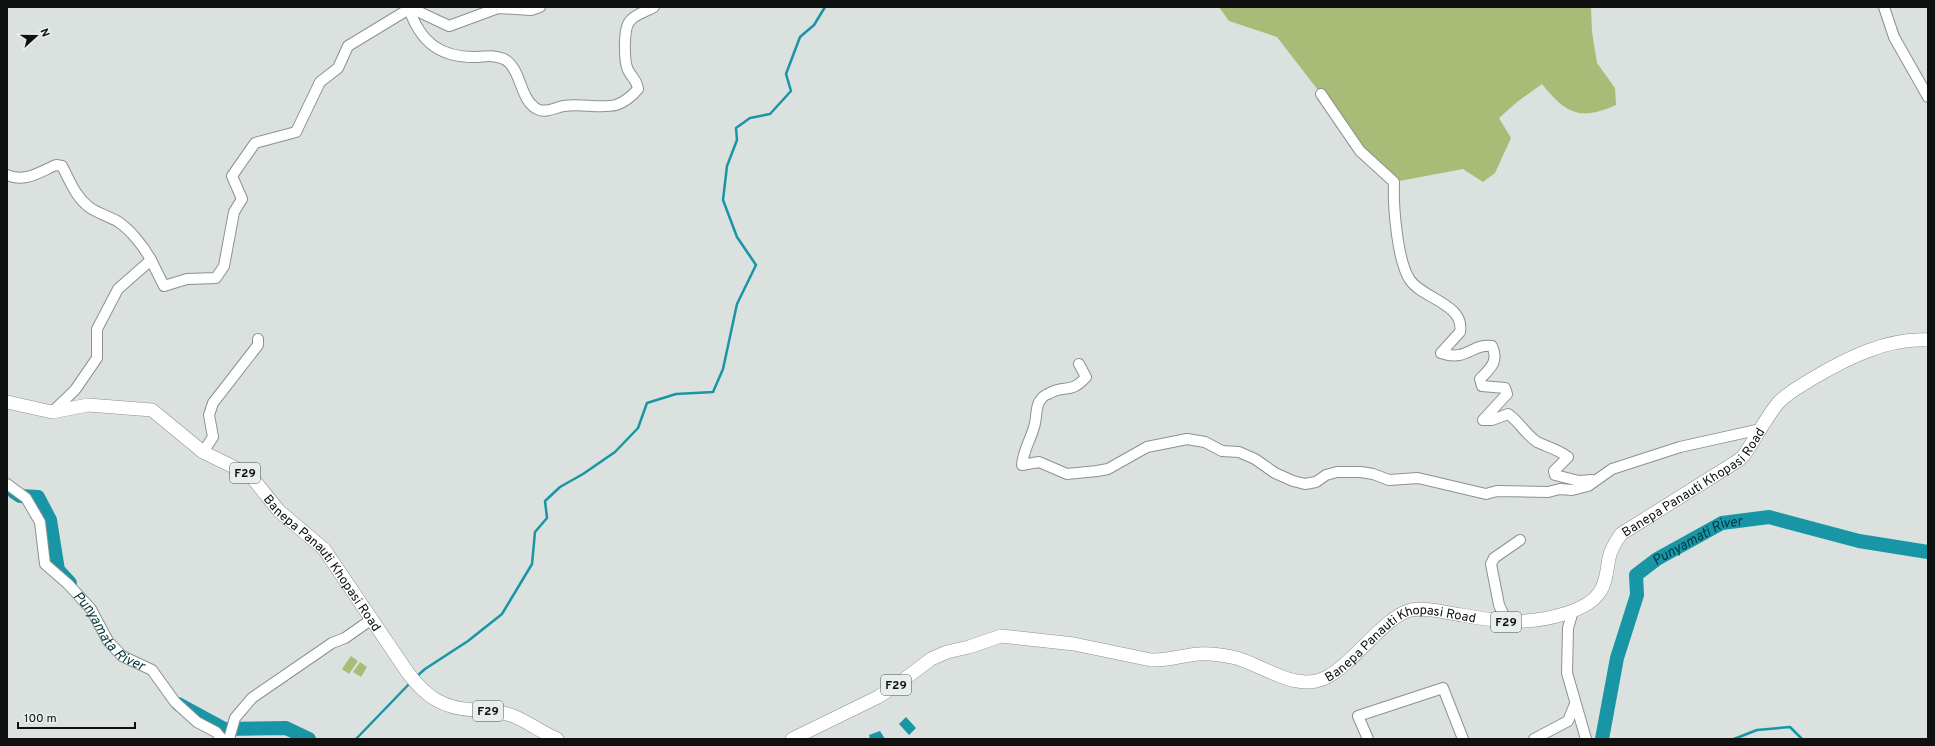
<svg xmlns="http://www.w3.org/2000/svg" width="1935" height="746" font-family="Overpass,sans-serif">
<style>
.green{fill:#a9bc77}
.water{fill:#1896a5}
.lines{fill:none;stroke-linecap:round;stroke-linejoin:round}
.stream{stroke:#1896a5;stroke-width:2.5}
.river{stroke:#1896a5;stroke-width:14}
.minor-casing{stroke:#8c928f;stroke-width:12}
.major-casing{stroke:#8c928f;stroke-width:14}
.minor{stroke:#fff;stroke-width:10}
.major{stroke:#fff;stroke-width:13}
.labels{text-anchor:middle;stroke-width:3;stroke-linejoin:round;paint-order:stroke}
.shield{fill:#e7eeeb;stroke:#4f5352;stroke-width:1}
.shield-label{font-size:12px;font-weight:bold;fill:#0e1110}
.street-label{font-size:13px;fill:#0e1110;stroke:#e7eeeb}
.water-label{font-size:14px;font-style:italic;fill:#00373e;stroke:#e7eeeb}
</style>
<rect width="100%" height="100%" fill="#dae1de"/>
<!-- green -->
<path class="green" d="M1219,7H1591L1592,32L1597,63L1615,88L1616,105C1580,121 1566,114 1542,84L1517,102L1499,118L1511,138L1495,173L1483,182L1463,169L1394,182L1360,151L1321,94L1277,37L1229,21Z
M351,656L358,661L349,674L342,669Z
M360,662L367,667L361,677L353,672Z"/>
<!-- water -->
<path class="water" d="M906,717L916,728L909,735L899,724Z
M880,731L885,739H870L869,735Z"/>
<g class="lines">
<!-- stream -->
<path class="stream" d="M416,677L425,669L468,641L502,614L532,564L535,532L547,518L545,501L560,487L583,474L615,452L638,428L647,403L676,394L713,392L723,369L737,304L756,265L737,237L723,200L727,166L737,140L736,128L750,118L770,114L791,91L786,74L800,37L814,25L825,7
M356,739L410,683
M1734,739L1757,730L1790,727L1802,739"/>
<!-- river -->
<g class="river">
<path d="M14,492L20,496L38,497L50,520L58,570L70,583"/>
<path d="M178,704L224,729L286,728L309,739"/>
<path id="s1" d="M1602,739L1617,658L1637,595L1636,575L1657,559L1722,523L1769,517L1859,541L1928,552"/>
</g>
<!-- minor casing -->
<g class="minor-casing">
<g id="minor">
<path d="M1884,7L1894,37L1928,97"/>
<path d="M409,9C421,43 441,58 477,57C488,56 494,55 504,59C522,69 519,99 537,109C545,114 556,107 564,106C581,103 599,109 616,105C625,102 632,96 638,89C637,80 632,78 628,70C624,62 623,28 630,21C636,13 646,12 654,7"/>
<path d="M1321,94L1360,151L1394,182C1393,205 1397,261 1410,280C1423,299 1465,304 1460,332L1441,353C1467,362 1472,343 1492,346C1499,361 1491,368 1480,379L1482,386L1505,388L1507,394L1483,420H1492L1508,414C1519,421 1525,434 1537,442C1548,447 1559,450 1568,457L1554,471L1555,475L1579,481L1592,480"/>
<path d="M7,175C25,183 39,172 56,165L62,166C70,181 75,196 89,207C97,213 108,216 117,221C130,229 144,247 151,260"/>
<path d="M1079,364L1086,377C1070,395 1065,384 1048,394C1044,395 1041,399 1039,402C1035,411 1037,419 1034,427C1030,441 1023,451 1022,465L1039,462L1067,474L1097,471L1108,469L1147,447L1187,439L1205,442L1222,451L1239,452L1255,459L1275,473L1293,481L1305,484L1316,482L1326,475L1337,472H1361L1373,474L1389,480L1418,478L1486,494L1497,491L1548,492L1560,489L1572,490L1588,486L1612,469L1680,447L1761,429"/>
<path d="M52,412L75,390L97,358V329L118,289L151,260L164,286L187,279L216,278L224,266L234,212L242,199L232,176L255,143L296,132L320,82L338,68L348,46L409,9L415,10L449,26L498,8L531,10L540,7"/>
<path d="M203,452L213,437L209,415L213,403L258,345V339"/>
<path id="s2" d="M7,484L26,498L40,522L45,564L68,584L91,609L108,641L122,656L152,670L175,702L197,722L216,732L222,739"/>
<path d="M1573,611L1568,628L1567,673L1586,739"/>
<path d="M1507,622L1499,605L1491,564L1494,558L1520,540"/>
<path d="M229,739L235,718L252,698L332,643L345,638L372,619"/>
<path d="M1368,739L1358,716L1443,688L1463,739"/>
<path d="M1534,739L1568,721L1575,704"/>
</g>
</g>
<!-- major casing -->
<g class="major-casing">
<g id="major">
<path id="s3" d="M7,402L52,412L88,405L152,410L203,452L250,475L279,511L324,549L408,673C427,698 443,708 474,710C486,711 499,711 511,715C527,721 541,732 557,739"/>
<path id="s4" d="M792,739L878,697L898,684L931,659L947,652L969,647L1001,636L1074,644L1151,660C1168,661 1183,655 1199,654C1210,653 1221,655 1232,657C1262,663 1295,694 1327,677C1353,664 1386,615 1411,610C1428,607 1446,613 1462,615C1498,622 1528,625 1564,614C1577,610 1594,603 1601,590C1607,580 1607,568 1609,558C1611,549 1616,541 1621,534L1739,460L1744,455C1756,438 1765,419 1778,403C1787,393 1799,387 1810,380C1845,359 1886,338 1928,340"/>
</g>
</g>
<!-- minor -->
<use href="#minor" class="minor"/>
<!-- major -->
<use href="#major" class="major"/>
</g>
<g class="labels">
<!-- shield labels -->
<g class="shield">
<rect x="230" y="463" width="30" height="20" rx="3"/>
<rect x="1491" y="612" width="30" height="20" rx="3"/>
<rect x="881" y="675" width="30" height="20" rx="3"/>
<rect x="473" y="701" width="30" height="20" rx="3"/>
</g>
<g class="shield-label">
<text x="245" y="477">F29</text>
<text x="1506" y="626">F29</text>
<text x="896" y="689">F29</text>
<text x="488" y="715">F29</text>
</g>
<!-- street labels -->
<g class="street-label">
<text dy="5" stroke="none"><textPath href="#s4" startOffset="1027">Banepa Panauti Khopasi Road</textPath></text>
<text dy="5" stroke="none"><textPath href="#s3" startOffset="380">Banepa Panauti Khopasi Road</textPath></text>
<text dy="5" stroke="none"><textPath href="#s4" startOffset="655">Banepa Panauti Khopasi Road</textPath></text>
</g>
<!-- water labels -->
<g class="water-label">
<text dy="5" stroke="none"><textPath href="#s1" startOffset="240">Punyamati River</textPath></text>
<text dy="5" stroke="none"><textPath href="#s2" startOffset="188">Punyamata River</textPath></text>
</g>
</g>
<!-- border -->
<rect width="1935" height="746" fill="none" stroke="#0e1110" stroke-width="16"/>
<!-- north arrow -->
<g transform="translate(36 36) rotate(69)" stroke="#e7eeeb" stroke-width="3" paint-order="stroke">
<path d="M0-3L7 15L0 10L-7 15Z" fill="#0e1110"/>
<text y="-6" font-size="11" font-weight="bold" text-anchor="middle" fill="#0e1110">N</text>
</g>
<!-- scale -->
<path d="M18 722v6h117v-6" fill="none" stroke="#0e1110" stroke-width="2"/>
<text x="24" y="722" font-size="12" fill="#0e1110" stroke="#e7eeeb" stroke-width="3" paint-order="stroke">100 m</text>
</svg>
